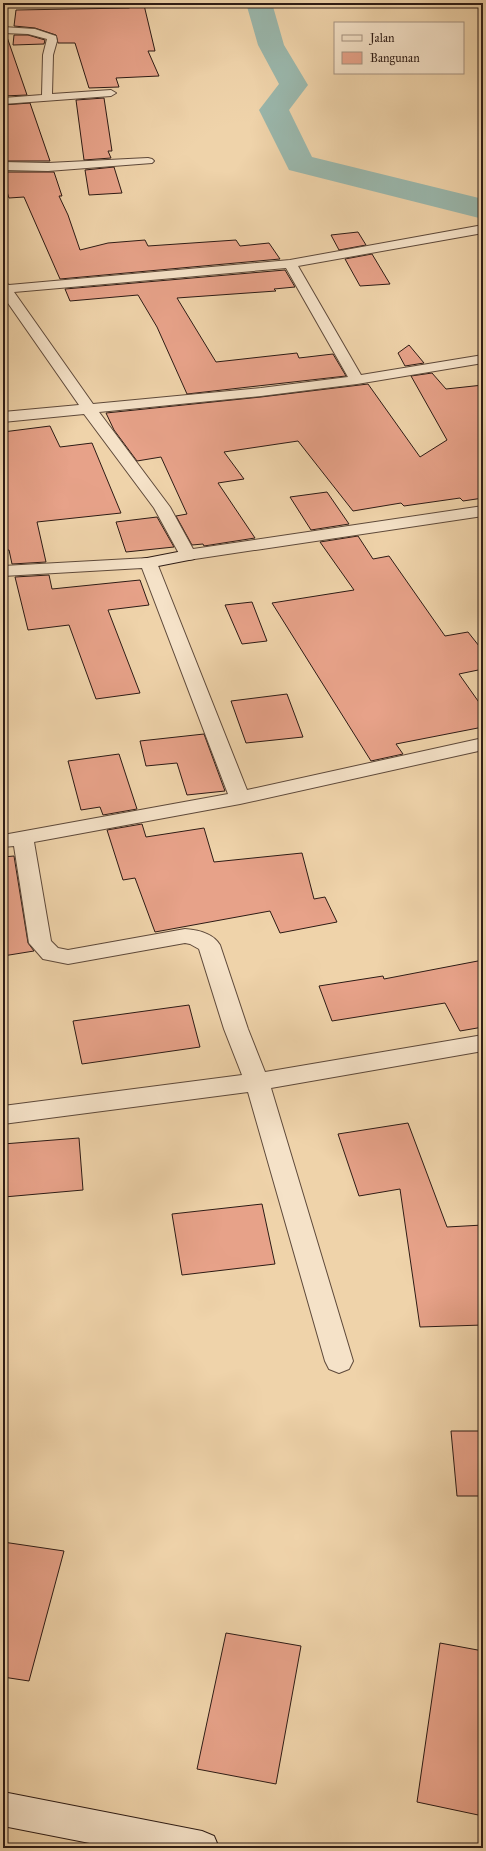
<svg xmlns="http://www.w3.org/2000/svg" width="486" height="1851" font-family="'IM FELL Great Primer',serif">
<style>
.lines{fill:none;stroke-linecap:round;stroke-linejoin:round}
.river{fill:#9ab7ac;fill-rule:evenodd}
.building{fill:#e7a289;stroke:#2d1b15}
.street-casing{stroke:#5e493a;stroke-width:2}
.secondary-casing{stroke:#2d1b15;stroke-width:2}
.street{fill:#f5e2c8;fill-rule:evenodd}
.secondary{fill:#f5e2c8;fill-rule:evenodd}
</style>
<rect width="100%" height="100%" fill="#efd3aa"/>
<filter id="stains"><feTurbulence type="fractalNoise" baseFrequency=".005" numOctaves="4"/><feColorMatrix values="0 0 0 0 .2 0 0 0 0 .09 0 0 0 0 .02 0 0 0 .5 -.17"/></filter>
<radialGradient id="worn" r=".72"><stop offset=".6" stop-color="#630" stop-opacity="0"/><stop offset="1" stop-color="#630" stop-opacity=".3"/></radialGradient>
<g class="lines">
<!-- river -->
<path class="river" d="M246,3H272L284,45L308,85L289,110L312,157L483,199V219L289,170L259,110L279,84L258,45Z"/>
</g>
<!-- building -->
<path class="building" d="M135,5H144L155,51H148L159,76L116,78L119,87L89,88L75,43H58L56,35L35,28L14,26L16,10L129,8Z
M14,35H28L45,40L44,44L13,45Z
M7,37L27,95L3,96V38Z
M104,98L112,151H108L111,158L84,160L76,100Z
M30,103L50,161H3V105Z
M114,167L122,193L89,195L85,170Z
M3,172H54L62,196H59L68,215L80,250L108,243L145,240L148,246L236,240L240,246L269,243L280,259L60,279L24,197L9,198L3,179Z
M358,232L366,245L339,250L331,235Z
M372,254L390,284L360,286L345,259Z
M285,270L295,287L274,289L276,291L177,298L216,362L297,353L299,358L333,354L346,376L187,394L157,327L138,295L70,301L65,289Z
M409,345L424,363L405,366L398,353Z
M432,373L446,389L483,385V498L463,501L460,498L404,506L401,503L353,511L298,441L224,452L244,479L218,483L255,538L204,546L203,544L192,545L176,516L187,514L161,457L137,461L114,430L106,413L261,397L368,384L420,457L447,440L411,376Z
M50,426L60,447L92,443L121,513L37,522L46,562L12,564L9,550H7L3,531V432Z
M327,492L349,524L311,530L290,497Z
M157,517L174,547L126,552L116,522Z
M358,536L373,559L389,556L445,636L468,632L483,651V669L459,674L483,708V727L396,744L403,754L371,761L272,603L354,590L320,542Z
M49,575L52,589L140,580L149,605L108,610L140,693L96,699L69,625L28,630L15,577Z
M252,602L267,641L242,644L225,605Z
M287,694L303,737L246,743L231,701Z
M204,734L225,791L187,795L177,763L146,766L140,741Z
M119,754L137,809L103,815L100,807L81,810L68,761Z
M142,824L146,837L204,828L214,862L302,853L314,899L325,897L337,922L280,933L270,911L155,932L135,878L123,880L107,830Z
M14,856L28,943L34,951L3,956V857Z
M483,960V1027L460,1031L445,1003L332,1021L319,986L383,976L384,979Z
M189,1005L200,1047L82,1064L73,1021Z
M408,1123L447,1227L483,1225V1325L420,1327L400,1189L359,1196L338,1134Z
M79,1138L83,1190L4,1197L3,1144Z
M262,1204L275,1264L182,1275L172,1214Z
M451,1431H483V1496H457Z
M3,1542L64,1551L29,1681L3,1677Z
M226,1633L301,1646L276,1784L197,1769Z
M440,1643L483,1651V1816L417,1802Z"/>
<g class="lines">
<!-- street casing -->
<g class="street-casing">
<path id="street" d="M3,3H133L134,4L129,7H3Z
M3,27L35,29L56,36L57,41L53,55L52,94L111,90L116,93L111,96L3,104V98L42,95L43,55L47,39L28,34L3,33Z
M148,158L152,159L154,161L152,163L48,171L3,170V162L48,163Z
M483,225V233L298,266L361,375L483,355V363L357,384L261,396L99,412L170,507L193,549L483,506V516L188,560L182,559L154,508L84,414L3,422V412L79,405L3,296V282L9,285L290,260ZM286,268L348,377L261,388L93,404L14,292Z
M148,558L154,559L157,563L247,790L483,738V750L240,804L34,842L51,941L58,948L68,950L185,929C198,930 213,933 220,945L248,1029L265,1072L483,1035V1051L271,1088L353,1361L349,1369L339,1373L329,1369L325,1361L248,1092L3,1124V1106L242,1075L224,1029L199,949L190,944L185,943L68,964L43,959L29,943L14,846L3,847V835L228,794L142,568L3,576V566Z"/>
</g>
<!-- secondary casing -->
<g class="secondary-casing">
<path id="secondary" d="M188,550L194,551L196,555L194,559L148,568L142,567L139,563L142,559Z
M3,1792L202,1831L214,1836L219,1848H115L3,1826Z"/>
</g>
<!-- street -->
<use href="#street" class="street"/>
<!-- secondary -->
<use href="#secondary" class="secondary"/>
</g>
<!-- margin -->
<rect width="486" height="1851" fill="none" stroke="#efd3aa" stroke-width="16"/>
<rect x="4" y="4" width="478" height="1843" fill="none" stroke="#2d1b15" stroke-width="2"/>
<rect x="8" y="8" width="470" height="1835" fill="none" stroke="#2d1b15"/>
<!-- legend -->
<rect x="334" y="22" width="130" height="52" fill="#f5e2c8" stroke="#a59280"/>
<rect x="342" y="35" width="20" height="6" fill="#f5e2c8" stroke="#a59280"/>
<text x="370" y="42" font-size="12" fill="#2d1b15">Jalan</text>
<rect x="342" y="52" width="20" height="12" fill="#e7a289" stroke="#a59280"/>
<text x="370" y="62" font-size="12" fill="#2d1b15">Bangunan</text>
<rect width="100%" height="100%" filter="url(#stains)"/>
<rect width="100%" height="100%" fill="url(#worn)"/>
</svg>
